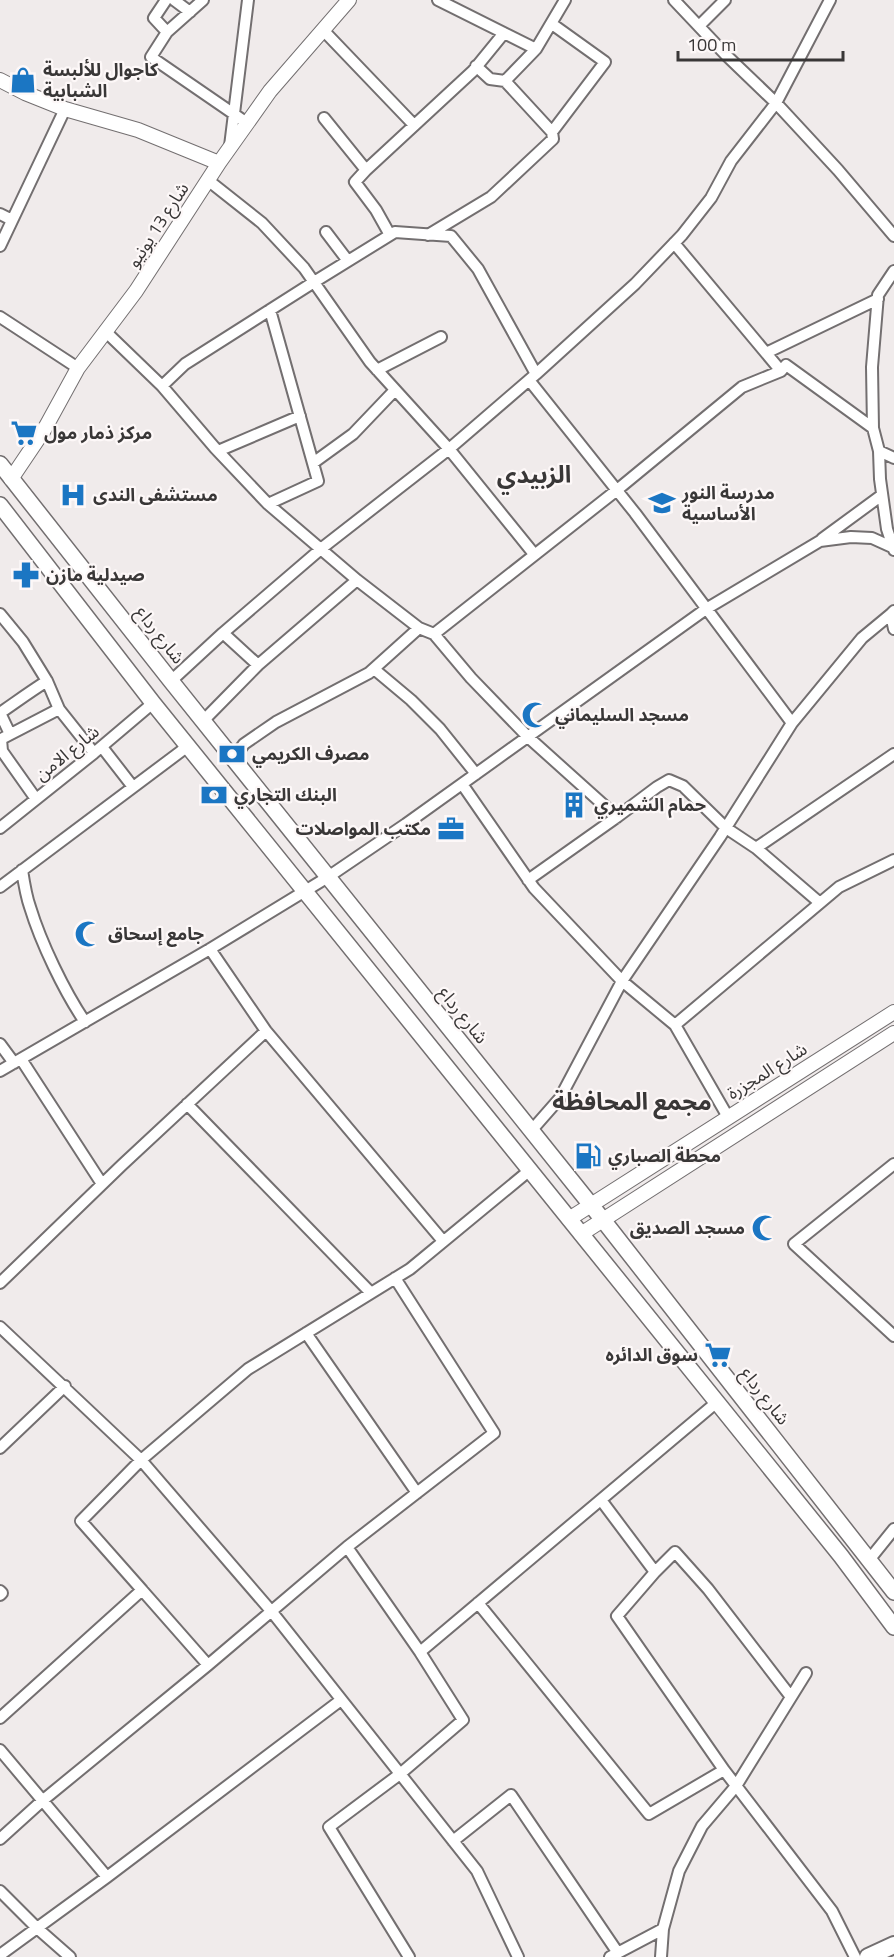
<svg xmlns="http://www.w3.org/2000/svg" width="894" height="1957" font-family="'Titillium Web','Noto Sans Arabic',sans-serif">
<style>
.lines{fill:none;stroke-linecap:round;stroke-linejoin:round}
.minor-casing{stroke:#736f70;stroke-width:14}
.tertiary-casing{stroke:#736f70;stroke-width:16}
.secondary-casing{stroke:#736f70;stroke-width:18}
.primary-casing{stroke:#736f70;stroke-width:20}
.minor{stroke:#fff;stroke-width:10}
.tertiary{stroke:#fff;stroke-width:14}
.secondary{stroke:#fff;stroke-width:15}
.primary{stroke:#fff;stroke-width:16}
.labels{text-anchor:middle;stroke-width:4.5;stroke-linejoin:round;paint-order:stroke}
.poi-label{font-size:18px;font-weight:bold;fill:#393737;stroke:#fdf8f8;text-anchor:start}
.street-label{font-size:18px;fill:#393737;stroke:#fdf8f8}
.district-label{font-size:24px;font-weight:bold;fill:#393737;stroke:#fdf8f8}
</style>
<rect width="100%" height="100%" fill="#f0ebeb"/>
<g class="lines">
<!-- minor casing -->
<g class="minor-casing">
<path id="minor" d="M166,0L154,18L167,32
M174,0L190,12
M203,0L167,32L151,57L247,123
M438,0L536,49L565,0
M674,0L727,56L776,103L838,170L894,236
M699,26L725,0
M323,30L414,125
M536,49L505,81L552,132L605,62L552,24
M476,66L490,79L505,81
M324,118L366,170L473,71L504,33
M230,146L248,0
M366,170L355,182L376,210L390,235
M209,181L262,223L304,268L370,362L449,449L534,554
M0,214L12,220
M326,232L348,261
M428,235L491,197L553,139L552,132
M674,243L781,371
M0,246L65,109
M0,317L78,368
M105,331L162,386L215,448L268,504L357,580L419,628
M766,353L878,299
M377,370L441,337
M529,380L635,513L792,723
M162,386L185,364L314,282L395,232L451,236L478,269L536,374
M218,451L300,416
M879,451L894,458
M313,463L353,434L395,390
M268,504L318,481L270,310
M822,539L882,495
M894,550L887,529L880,479L879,451L873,428L872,367L878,295L894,271
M894,611L891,614L894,629
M0,614L23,642L47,681
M223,633L258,665
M434,634L471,678L528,737L617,817
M374,669L411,700L440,729L476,774
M171,681L223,633L322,548L449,449L536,374L635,284L682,235L711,198L731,161L776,103L830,0
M203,721L258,665L357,580
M10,734L0,713C16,702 31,691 47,681L59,709L94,753
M102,747L133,787
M233,759L244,744L276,722L369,673L419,628L434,634L617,490L742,387L781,371L786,365L873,428
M462,784L534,888L622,981L675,1025L728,1117
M36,799L2,751L1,739L59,709
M0,828L94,753L153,703
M22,870C24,883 26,896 30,907C41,943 64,991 85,1022
M528,880L617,817L657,787L669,780L683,786L726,828L756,848
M0,887L188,746
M820,903L756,848L894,754
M210,949L266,1031L443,1241
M675,1025L839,887L894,860
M0,1044L14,1063
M21,1059L102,1184
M0,1071L210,949L328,877L406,824L706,609L820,541L851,537L872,538L894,548
M187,1104L371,1293
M531,1131L560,1098L622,981L720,837L792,723L862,638L891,614
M894,1164L794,1244L894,1336
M0,1283L122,1165L266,1031
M0,1327L141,1460L272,1612L477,1871L518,1957
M306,1333L417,1493
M0,1448L65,1386
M347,1547L420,1652L717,1402
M869,1560L894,1529
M655,1572L675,1552L708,1589L791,1697
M142,1590L81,1521L141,1460L248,1369L410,1269L530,1170
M0,1591L2,1593L0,1595
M478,1603L649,1814L724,1770L617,1616L655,1572L601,1500
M0,1718L142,1590L208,1665
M0,1750L107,1877
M724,1770L832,1911L855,1957
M0,1839L42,1801L208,1665L347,1547L494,1433L395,1278
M453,1841L511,1795L618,1953
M0,1891L37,1928L70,1957
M663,1929L679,1871L702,1826L736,1786L806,1673
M0,1955L107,1877L341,1700
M409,1957L329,1827L400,1774L463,1720L420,1652
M610,1957L663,1929L661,1957"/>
</g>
<!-- tertiary casing -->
<g class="tertiary-casing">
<path id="tertiary" d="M0,80L25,93L65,109L138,130L219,163
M11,479L44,430L78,368L136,291L219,163L270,91L349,0
M569,1219L894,1012
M581,1234L894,1033"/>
</g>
<!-- secondary casing -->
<g class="secondary-casing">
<path id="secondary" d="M0,464L171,681L603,1220L894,1592
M0,505L153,703L841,1556L894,1627"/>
</g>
<!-- primary casing -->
<g class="primary-casing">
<path id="primary" d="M868,1957L894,1945"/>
</g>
<!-- minor -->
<use href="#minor" class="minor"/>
<!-- tertiary -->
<use href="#tertiary" class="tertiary"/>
<!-- secondary -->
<use href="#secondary" class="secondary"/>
<!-- primary -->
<use href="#primary" class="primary"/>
</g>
<!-- icons -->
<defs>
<g id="shop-bare" transform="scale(2.07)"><path d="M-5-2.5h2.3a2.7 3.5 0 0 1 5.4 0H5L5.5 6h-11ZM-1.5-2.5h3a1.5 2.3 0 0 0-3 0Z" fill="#1b76c3" stroke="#fdf8f8" stroke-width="2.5" paint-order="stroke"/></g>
<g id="supermarket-bare" transform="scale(2.07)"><path d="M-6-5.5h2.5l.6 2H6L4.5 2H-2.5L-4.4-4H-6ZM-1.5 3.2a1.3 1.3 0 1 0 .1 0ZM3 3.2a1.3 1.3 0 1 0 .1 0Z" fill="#1b76c3" stroke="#fdf8f8" stroke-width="2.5" paint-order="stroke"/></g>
<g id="hospital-bare" transform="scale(2.07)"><path d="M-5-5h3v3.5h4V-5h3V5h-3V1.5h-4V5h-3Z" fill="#1b76c3" stroke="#fdf8f8" stroke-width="2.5" paint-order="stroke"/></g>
<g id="school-bare" transform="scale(2.07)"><path d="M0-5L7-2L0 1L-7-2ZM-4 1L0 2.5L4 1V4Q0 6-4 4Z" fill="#1b76c3" stroke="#fdf8f8" stroke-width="2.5" paint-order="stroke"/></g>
<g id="pharmacy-bare" transform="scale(2.07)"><path d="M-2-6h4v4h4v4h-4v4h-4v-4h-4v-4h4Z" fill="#1b76c3" stroke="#fdf8f8" stroke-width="2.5" paint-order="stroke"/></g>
<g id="mosque-bare" transform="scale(2.07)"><path d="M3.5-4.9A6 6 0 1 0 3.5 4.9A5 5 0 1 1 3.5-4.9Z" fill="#1b76c3" stroke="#fdf8f8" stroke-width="2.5" paint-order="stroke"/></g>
<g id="bank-bare" transform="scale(2.07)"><path d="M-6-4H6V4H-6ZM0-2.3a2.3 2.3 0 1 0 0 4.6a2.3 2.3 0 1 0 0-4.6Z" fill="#1b76c3" stroke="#fdf8f8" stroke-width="2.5" paint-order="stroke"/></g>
<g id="building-bare" transform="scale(2.07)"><path d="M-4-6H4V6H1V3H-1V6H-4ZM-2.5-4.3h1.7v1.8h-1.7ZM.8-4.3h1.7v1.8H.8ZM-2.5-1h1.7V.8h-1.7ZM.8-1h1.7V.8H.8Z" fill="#1b76c3" stroke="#fdf8f8" stroke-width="2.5" paint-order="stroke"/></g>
<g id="office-bare" transform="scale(2.07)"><path d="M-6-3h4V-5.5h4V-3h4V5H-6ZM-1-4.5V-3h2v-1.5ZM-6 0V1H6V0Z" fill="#1b76c3" stroke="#fdf8f8" stroke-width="2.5" paint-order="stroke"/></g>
<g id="fuel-bare" transform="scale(2.07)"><path d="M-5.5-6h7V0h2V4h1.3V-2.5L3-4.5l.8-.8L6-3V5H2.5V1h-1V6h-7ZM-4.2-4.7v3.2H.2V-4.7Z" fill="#1b76c3" stroke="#fdf8f8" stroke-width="2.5" paint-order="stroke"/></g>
</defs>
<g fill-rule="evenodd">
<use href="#shop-bare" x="23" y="80"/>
<use href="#supermarket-bare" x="24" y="433"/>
<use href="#hospital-bare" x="73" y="495"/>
<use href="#school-bare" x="662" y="503"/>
<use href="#pharmacy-bare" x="26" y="575"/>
<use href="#mosque-bare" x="535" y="715"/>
<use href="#bank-bare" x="232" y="754"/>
<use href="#bank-bare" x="214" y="795"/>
<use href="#building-bare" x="574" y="805"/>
<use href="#office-bare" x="451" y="829"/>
<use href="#mosque-bare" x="88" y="934"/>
<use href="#fuel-bare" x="588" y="1156"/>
<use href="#mosque-bare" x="765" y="1228"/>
<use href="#supermarket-bare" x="718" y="1355"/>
</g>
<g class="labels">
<!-- poi labels -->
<g class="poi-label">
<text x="43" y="76">كاجوال للألبسة<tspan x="43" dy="21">الشبابية</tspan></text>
<text x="44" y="439">مركز ذمار مول</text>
<text x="682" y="499">مدرسة النور<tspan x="682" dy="21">الأساسية</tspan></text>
<text x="93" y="501">مستشفى الندى</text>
<text x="46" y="581">صيدلية مازن</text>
<text x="555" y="721">مسجد السليماني</text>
<text x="252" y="760">مصرف الكريمي</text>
<text x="234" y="801">البنك التجاري</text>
<text x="594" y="811">حمام الشميري</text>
<text x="431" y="835" text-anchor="end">مكتب المواصلات</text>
<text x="108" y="940">جامع إسحاق</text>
<text x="608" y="1162">محطة الصباري</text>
<text x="745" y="1234" text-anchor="end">مسجد الصديق</text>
<text x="698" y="1361" text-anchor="end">سوق الدائره</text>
</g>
<!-- street labels -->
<g class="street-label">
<text transform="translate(158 225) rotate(-57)" y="6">شارع 13 يونيو</text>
<text transform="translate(160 635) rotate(52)" y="6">شارع رداع</text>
<text transform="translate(67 753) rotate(-39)" y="6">شارع الامن</text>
<text transform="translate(463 1015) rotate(51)" y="6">شارع رداع</text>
<text transform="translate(767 1071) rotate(-32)" y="6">شارع المجزرة</text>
<text transform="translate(765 1396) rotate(52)" y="6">شارع رداع</text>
</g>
<!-- district labels -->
<g class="district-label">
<text x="534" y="483">الزبيدي</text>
<text x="632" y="1110">مجمع المحافظة</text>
</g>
</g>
<!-- scale -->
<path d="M678 51v9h165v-9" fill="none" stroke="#393737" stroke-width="3"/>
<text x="687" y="51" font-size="18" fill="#393737" stroke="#fdf8f8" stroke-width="4.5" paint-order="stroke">100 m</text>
</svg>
